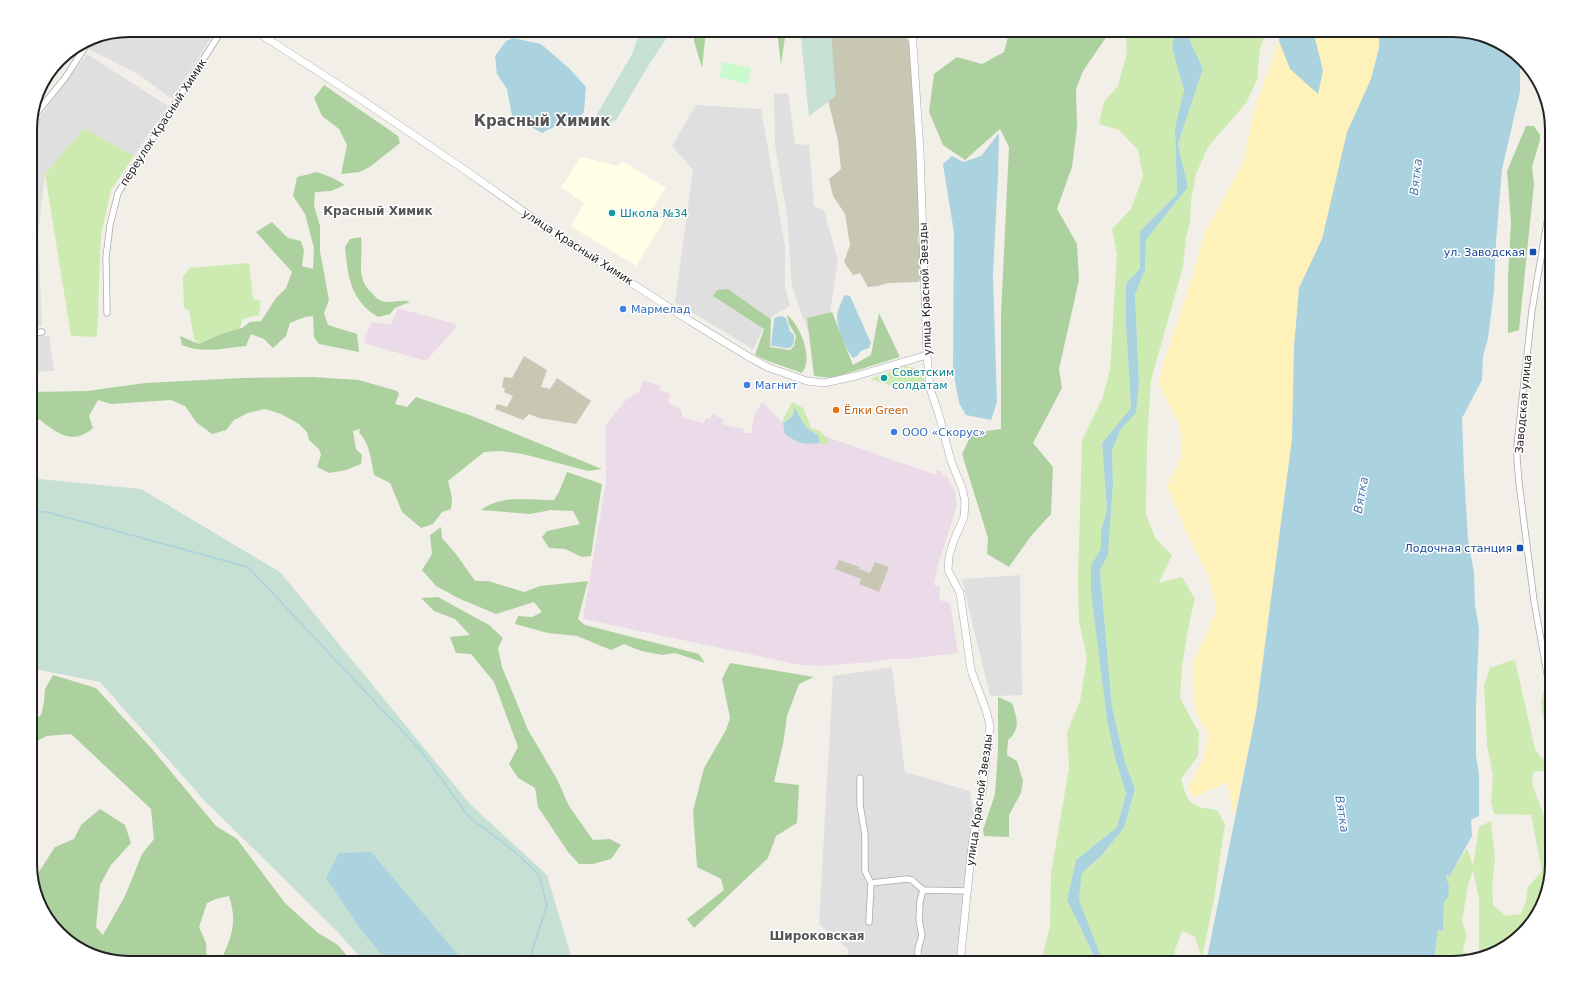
<svg xmlns="http://www.w3.org/2000/svg" width="1582" height="993" font-family="'DejaVu Sans',sans-serif">
<style>
.residential{fill:#e0dfdf}
.industrial{fill:#ebdbe8}
.education{fill:#ffffe5}
.construction{fill:#c7c7b4}
.grass{fill:#cdebb0}
.forest{fill:#add19e}
.wetland{fill:#c6e0d4}
.sand{fill:#fff1ba}
.park{fill:#c8facc}
.water{fill:#aad3df}
.lines{fill:none;stroke-linecap:round;stroke-linejoin:round}
.stream{stroke:#aad3df;stroke-width:1.5}
.minor-casing{stroke:#a9a9a9;stroke-width:7}
.tertiary-casing{stroke:#a9a9a9;stroke-width:8}
.minor{stroke:#fff;stroke-width:5.5}
.tertiary{stroke:#fff;stroke-width:7}
.culture-dot{fill:#0f9aa8;stroke:#fff;stroke-width:1.5}
.transit-dot{fill:#1a4fb4;stroke:#fff;stroke-width:1.5}
.shop-dot{fill:#3f7fe0;stroke:#fff;stroke-width:1.5}
.food-dot{fill:#e8710a;stroke:#fff;stroke-width:1.5}
.labels{text-anchor:middle;stroke-width:3;stroke-linejoin:round;paint-order:stroke}
.street-label{font-size:11px;fill:#222;stroke:#fff}
.culture-label{font-size:11px;fill:#0d838f;stroke:#fff;text-anchor:start}
.transit-label{font-size:11px;fill:#164399;stroke:#fff;text-anchor:end}
.shop-label{font-size:11px;fill:#366cbe;stroke:#fff;text-anchor:start}
.food-label{font-size:11px;fill:#c56008;stroke:#fff;text-anchor:start}
.water-label{font-size:12px;font-style:italic;fill:#4a7aab;stroke:#fff}
.neighbourhood-label{font-size:12px;font-weight:bold;fill:#555;stroke:#fff}
.district-label{font-size:15px;font-weight:bold;fill:#555;stroke:#fff}
.rim{fill:none;stroke:#222;stroke-width:2}
</style>
<rect width="100%" height="100%" fill="#f2efe9"/>
<!-- residential -->
<path class="residential" d="M129,30H216L172,99L138,74L89,49L96,36Z
M87,54L168,106L134,156L84,128L45,174L38,234L42,326L30,327V130Z
M788,93L795,144L809,145L814,206L824,210L838,261L827,330L808,331L792,287L787,216L775,145L774,94Z
M696,105L761,109L785,246V286L790,306L769,318L753,349L675,302L693,170L672,146Z
M49,336L54,371L30,372V337Z
M1020,575L1022,695L990,696L962,579Z
M892,667L905,772L970,791L974,818L960,963H847L848,949L819,924L833,676Z"/>
<!-- industrial -->
<path class="industrial" d="M398,308L458,325L426,361L364,343L371,322L391,325Z
M643,380L661,386L659,390L671,394L668,403L679,408L682,412V418L704,423L706,418L710,419L712,414L723,419L722,424L744,429L743,433H751L755,414L762,402L782,422L792,402L803,408L811,428L820,431L824,436L928,472L935,475L937,470L942,471L941,475L946,476L955,491L957,505L937,569L934,585L940,586L939,600L950,603L958,653L907,659H891L872,662L819,666L800,665L583,619L606,482L605,426L626,400L639,392Z"/>
<!-- education -->
<path class="education" d="M581,157L618,166L622,161L666,188L650,212L664,221L636,266L571,226L584,203L561,187Z"/>
<!-- construction -->
<path class="construction" d="M811,30H903L902,34L910,43L916,139L919,225L918,242L920,246L921,276L919,282L888,283L878,286L868,287L860,273L853,275L844,262L850,245L845,214L833,196L829,179L841,169L838,141Z
M524,356L547,370L541,387L550,389L557,378L591,401L576,424L539,418L529,414L523,420L495,409L497,404L507,407L513,396L504,392L505,388L502,387L504,377L512,378Z
M839,560L860,567L859,569L870,573L875,562L889,567L879,592L859,584L861,579L835,569Z"/>
<!-- grass -->
<path class="grass" d="M1123,30H1175L1172,48L1184,90L1175,129L1177,194L1140,231V268L1126,284V325L1131,409L1102,443L1107,510L1101,531V549L1091,565V593L1107,720L1115,758L1126,793L1117,827L1076,860L1067,900L1093,954L1092,963H1041L1050,926L1051,873L1069,768L1067,732L1080,701L1087,658L1079,622L1078,580L1082,440L1102,399L1110,370L1117,254L1112,229L1131,209L1143,176L1138,150L1119,130L1099,124L1104,102L1118,86L1127,52L1126,35Z
M1187,30H1267L1260,48L1257,80L1246,103L1208,147L1196,174L1191,200L1190,223L1186,237L1183,267L1151,380L1147,443L1146,515L1156,539L1172,555L1159,583L1182,577L1195,599L1189,624L1182,666L1180,698L1199,733L1198,756L1181,779C1189,805 1189,806 1217,810L1225,824L1214,899L1202,958L1195,937L1182,931L1175,950L1174,963H1101L1102,959L1079,900L1082,873L1101,856L1124,828L1135,789L1125,762L1112,707L1100,569L1108,555L1113,483L1112,451L1121,429L1136,412L1139,384L1135,293L1145,270L1146,240L1188,187L1178,144L1203,69L1187,34Z
M84,128L134,156L111,190L101,235L97,337L71,336L45,174Z
M249,263L253,299L261,301L259,315L242,319L240,329L221,334L199,344L194,339L189,310L184,308L183,277L190,268Z
M906,366L922,370L925,383L924,390L917,389V392H913L870,379Z
M792,402L803,408L811,428L820,431L824,436L828,438L829,444L825,445L821,444L817,434C805,431 800,417 795,407L789,420L782,422Z
M1515,660L1535,749L1542,759L1549,756L1541,703L1544,690L1552,734V779L1548,770L1533,772L1532,784L1548,826L1551,868L1535,919L1502,950L1479,956V899L1473,871L1468,885L1462,921L1467,937L1464,944L1463,952L1478,956L1453,963H1434L1438,930L1443,931L1444,902L1449,887L1446,875L1450,876L1467,848L1473,866L1479,827L1491,821L1495,858L1492,887L1493,905L1506,916L1521,914L1526,901L1528,887L1542,871L1531,815L1494,814L1491,801L1493,776L1487,745L1484,686L1490,668L1509,661Z"/>
<!-- forest -->
<path class="forest" d="M694,30H706L702,68L694,41Z
M777,30H786L781,65Z
M1010,30H1110L1109,33L1083,71L1076,89L1077,127L1072,167L1057,209L1077,244L1079,280L1059,369L1062,388L1033,443L1053,467L1051,514L1031,536L1009,567L987,554L988,538L962,454L972,433L1001,429V314L1009,147L1000,129L965,160L943,145L929,112L934,74L957,57L982,64L1004,52Z
M324,85L398,136L400,143L371,166L360,172L341,174L347,145L339,129L322,116L314,98Z
M1526,126H1534L1540,135V140L1532,167L1534,184L1519,330L1508,333V277L1511,222L1507,171Z
M317,172L333,178L345,185L331,191L315,192L314,206L320,226V251L329,300L324,313L328,325L357,334L359,352L319,344L314,337L313,316L305,317L290,323L286,336L273,348L264,339L251,334L246,346C226,348 202,354 182,345L180,336L199,344L221,334L242,328L250,322L261,321L276,298L286,288L292,272L256,232L272,222L288,238L301,241L304,250L302,266L313,269L314,248L305,214L293,196L297,177Z
M361,237C364,257 354,279 373,294C375,296 377,299 380,300C389,305 401,298 410,302L395,308L390,314L378,317C350,300 348,277 345,247L350,239Z
M728,289L759,311L771,319L770,347L790,350L794,346L796,336L789,324L787,315C800,325 814,358 802,373L765,360L755,355L764,329L713,296L717,290Z
M832,312L853,365L871,355L879,313L900,357L832,378L814,376L807,318Z
M312,377L359,380L397,391L399,394L395,404L407,407L416,397L472,416L602,469L588,471L523,454L501,451L484,452L448,481L452,498L451,509L442,512L433,524L421,528L402,512L390,483L374,475C371,460 370,443 359,433L360,429L353,431L356,449L362,455L361,464L346,470L329,473L317,467L321,455L319,449L309,440L307,432L299,424L281,414L265,409L248,413L234,420L226,430L212,434L197,423L185,406L171,400L111,404L98,400L89,416L93,428C73,446 56,433 39,419L30,429V392L87,391L145,383L241,378Z
M567,472L602,484L591,556L582,557L565,549L549,548L542,537L547,531L580,524L573,511L551,510L530,514L481,510C501,494 530,500 554,500L559,492Z
M441,527L442,538L456,554L475,581H488L524,592L540,586L588,581L578,619L585,625L699,654L705,663L675,653L663,655L641,651L624,644L611,650L577,636L548,633L515,624L518,616L532,617L542,612L534,602L496,614L458,598L436,586L422,570L432,554L430,535Z
M438,597L489,625L503,638L498,648L502,667L528,730L557,779L569,806L593,840L610,839L621,845L611,859L593,864H579L568,852L538,807L535,788L518,778L509,764L518,747L494,682L471,654L456,653L450,637L470,635L455,619L434,611L421,598Z
M730,663L814,677L799,684L787,716L783,744L774,782L799,785L797,823L776,836L768,858L694,928L687,919L724,890L721,879L697,867L693,811L704,768L726,730L730,718L722,679Z
M53,675L96,688L153,750L216,826L237,839L285,903L318,933L338,945L353,963H220C231,937 238,924 229,896L216,899L207,903L199,927L206,943L207,963H129L74,946L43,914L33,881L55,847L74,839L81,825L100,809L125,825L131,843L111,865L100,885L96,927L103,935L125,896L142,854L154,839L151,809L71,734L47,736L30,744V724L41,715L44,702L45,689Z
M998,697L1012,703C1017,718 1021,728 1008,740L1007,755L1017,761L1023,781L1021,793L1009,815V837L984,836L983,830L995,794L998,750Z
M30,767L38,794L30,818Z"/>
<!-- wetland -->
<path class="wetland" d="M641,30H672L650,63L616,120L605,125L590,126L631,56Z
M800,30H831L836,96L809,116Z
M30,478L141,489L280,572L470,804L547,875L573,963H365L337,931L203,799L100,682L30,668Z"/>
<!-- sand -->
<path class="sand" d="M1313,30H1379V48L1371,79L1347,132L1322,239L1299,288L1294,347L1292,439L1256,713L1234,816L1227,782L1194,798L1188,788L1203,759L1208,734L1195,711L1193,664L1217,609L1208,575L1186,531L1167,486L1182,457L1180,427L1159,385L1163,364L1194,271L1205,232L1243,163L1254,110L1279,41L1290,69L1323,71Z"/>
<!-- park -->
<path class="park" d="M723,62L751,68L748,84L719,77Z"/>
<!-- water -->
<path class="water" d="M1175,30H1187V34L1203,69L1178,144L1188,187L1146,240L1145,270L1135,294L1139,384L1136,413L1121,429L1112,451L1113,483L1108,555L1100,570L1112,707L1125,762L1135,789L1124,828L1101,856L1082,873L1079,900L1102,959L1101,963H1092L1093,954L1067,900L1076,860L1117,827L1126,793L1115,758L1107,720L1091,593V565L1101,549V531L1107,510L1102,443L1131,408L1126,325V284L1140,268V231L1177,194L1175,128L1184,90L1172,48Z
M1280,30H1313L1323,71L1318,94L1290,69L1279,41Z
M1379,30H1453L1508,47L1520,60V92L1502,169L1496,242L1494,291L1488,338L1483,357L1482,380L1462,418L1464,473L1468,539L1474,573L1475,605L1479,628L1476,706V756L1479,775V816L1471,820L1472,836L1450,876L1446,875L1449,887L1448,897L1444,902L1443,931L1438,930L1434,963H1206L1256,713L1292,439L1294,347L1299,288L1322,239L1347,132L1371,79L1379,48Z
M513,38L541,44L570,69L586,87L584,112L572,124L556,126L542,133L512,116L507,89L497,74L495,56L506,41Z
M999,133L998,175L993,274L997,402L991,420L966,415L959,403L953,370L954,233L943,164L952,156L963,162L981,156Z
M846,295L850,296L871,343L869,348L861,351L857,356L853,358C845,348 834,322 838,311C839,306 842,301 844,296Z
M782,316L786,318L790,331L794,335C795,355 784,346 771,346L774,319L776,317Z
M794,406C802,420 803,428 818,435L820,443C804,445 797,443 785,434L783,423C790,419 795,416 794,406Z
M371,852L465,963H389L361,930L326,878L339,853Z"/>
<g class="lines">
<!-- stream -->
<path class="stream" d="M30,511L47,512L248,567L421,751L469,817L513,850L539,875L547,905L528,963"/>
<!-- minor casing -->
<g class="minor-casing">
<path id="minor" d="M31,120L65,78L91,38
M1552,203L1548,217L1532,310L1517,446V458L1519,483L1534,601L1552,701
M107,313L106,257L110,225L118,193L222,30
M30,333L42,332
M860,778V805L865,835V871L871,883L869,922
M871,883L907,879L912,880L923,890L967,891
M918,963V949L922,935L919,920L920,901L923,890"/>
</g>
<!-- tertiary casing -->
<g class="tertiary-casing">
<path id="tertiary" d="M254,30L359,98L462,168L550,230L690,321L749,357L767,367L807,381L824,383L856,376L927,355
M912,30L920,151L927,355L930,388L939,415L951,461L962,488L965,501L964,517L954,540L949,556L948,570L960,593L971,670L986,710L990,726L983,786L972,845L960,963"/>
</g>
<!-- minor -->
<use href="#minor" class="minor"/>
<!-- tertiary -->
<use href="#tertiary" class="tertiary"/>
</g>
<!-- markers -->
<g class="culture-dot">
<circle cx="612" cy="213" r="4"/>
<circle cx="884" cy="378" r="4"/>
</g>
<g class="transit-dot">
<rect x="1529" y="248" width="8" height="8" rx="2"/>
<rect x="1516" y="544" width="8" height="8" rx="2"/>
</g>
<g class="shop-dot">
<circle cx="623" cy="309" r="4"/>
<circle cx="747" cy="385" r="4"/>
<circle cx="894" cy="432" r="4"/>
</g>
<circle class="food-dot" cx="836" cy="410" r="4"/>
<g class="labels">
<!-- street labels -->
<g class="street-label">
<text transform="translate(163 122) rotate(-57)" y="4">переулок Красный Химик</text>
<text transform="translate(578 247) rotate(33)" y="4">улица Красный Химик</text>
<text transform="translate(925 289) rotate(-92)" y="4">улица Красной Звезды</text>
<text transform="translate(1523 404) rotate(-85)" y="4">Заводская улица</text>
<text transform="translate(979 800) rotate(-82)" y="4">улица Красной Звезды</text>
</g>
<!-- culture labels -->
<g class="culture-label">
<text x="620" y="217">Школа №34</text>
<text x="892" y="376">Советским<tspan x="892" dy="13">солдатам</tspan></text>
</g>
<!-- transit labels -->
<g class="transit-label">
<text x="1525" y="256">ул. Заводская</text>
<text x="1512" y="552">Лодочная станция</text>
</g>
<!-- shop labels -->
<g class="shop-label">
<text x="631" y="313">Мармелад</text>
<text x="755" y="389">Магнит</text>
<text x="902" y="436">ООО «Скорус»</text>
</g>
<!-- food labels -->
<g class="food-label">
<text x="844" y="414">Ёлки Green</text>
</g>
<!-- water labels -->
<g class="water-label">
<text transform="translate(1416 177) rotate(-84)" y="4">Вятка</text>
<text transform="translate(1361 495) rotate(-80)" y="4">Вятка</text>
<text transform="translate(1342 814) rotate(81)" y="4">Вятка</text>
</g>
<!-- neighbourhood labels -->
<g class="neighbourhood-label">
<text x="378" y="215">Красный Химик</text>
<text x="817" y="940">Широковская</text>
</g>
<!-- district labels -->
<g class="district-label">
<text x="542" y="126">Красный Химик</text>
</g>
</g>
<!-- crop -->
<path d="M0 0H1582V993H0ZM129 37H1453A92 92 0 0 1 1545 129V864A92 92 0 0 1 1453 956H129A92 92 0 0 1 37 864V129A92 92 0 0 1 129 37Z" fill="#fff" fill-rule="evenodd"/>
<path class="rim" d="M129 37H1453A92 92 0 0 1 1545 129V864A92 92 0 0 1 1453 956H129A92 92 0 0 1 37 864V129A92 92 0 0 1 129 37Z"/>
</svg>
